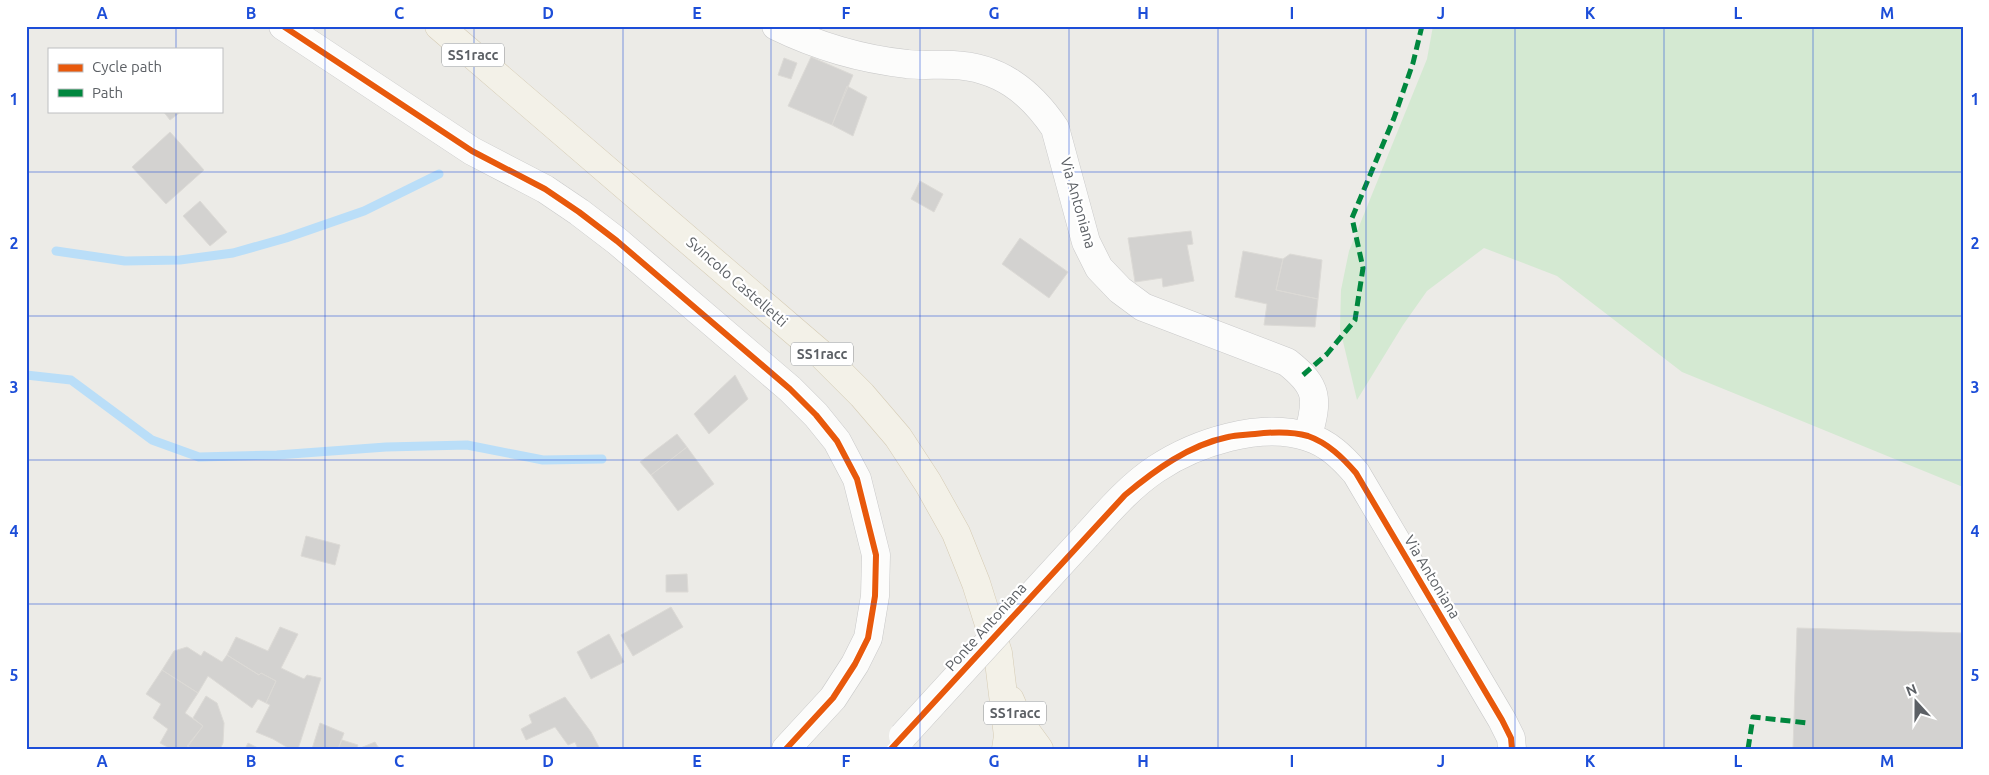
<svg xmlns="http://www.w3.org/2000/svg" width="1989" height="775" font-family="Ubuntu,sans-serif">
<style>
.green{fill:#d4e9d2}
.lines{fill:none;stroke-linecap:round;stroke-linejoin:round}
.stream{stroke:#badef8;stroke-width:9}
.building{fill:#d3d2d0;stroke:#dcdad6}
.minor-casing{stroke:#c9c9c9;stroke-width:29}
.primary-casing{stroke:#d5cbb4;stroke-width:29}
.minor{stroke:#fcfcfb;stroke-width:28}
.primary{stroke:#f3f1e8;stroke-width:28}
.minor-bridge-casing{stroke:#c9c9c9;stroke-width:29;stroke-linecap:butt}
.minor-bridge{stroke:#fcfcfb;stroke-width:28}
.quiet{stroke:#00873e;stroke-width:5;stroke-dasharray:10 5;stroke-linecap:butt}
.cycleway-casing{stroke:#fff;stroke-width:9}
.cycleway{stroke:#e8590c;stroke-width:6}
.grid{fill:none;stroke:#1d4ed8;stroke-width:1;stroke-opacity:0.55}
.labels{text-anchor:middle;stroke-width:4.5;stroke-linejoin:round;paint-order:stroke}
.shield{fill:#fff;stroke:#8d9093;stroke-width:1}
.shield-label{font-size:14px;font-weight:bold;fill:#5c6065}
.street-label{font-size:15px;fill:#5c6065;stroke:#fff}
.neatline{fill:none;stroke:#1d4ed8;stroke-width:2}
.grid-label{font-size:16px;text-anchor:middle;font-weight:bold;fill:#1d4ed8}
</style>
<rect width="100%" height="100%" fill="#ecebe7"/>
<!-- green -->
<path class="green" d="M1433,26H1963V487L1682,372L1557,276L1484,248L1427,291L1403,325L1357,400L1340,329L1341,290L1349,251L1427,59Z"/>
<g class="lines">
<!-- stream -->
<path class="stream" d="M56,251L125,261L180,260L233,253L286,238L364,211L439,174
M26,375L71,380L152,440L199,457L277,455L386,447L467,445L543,460L602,459"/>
</g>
<!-- building -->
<path class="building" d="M811,57L853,75L832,125L788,106Z
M784,58L797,63L791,79L778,75Z
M847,86L867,97L853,136L832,125Z
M163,111H182L170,120Z
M170,132L204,170L166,204L132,167Z
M920,181L943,194L934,212L911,199Z
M200,201L227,232L210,246L183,216Z
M1191,231L1193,244L1187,245L1194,281L1163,287L1162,278L1135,282L1128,238Z
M1020,238L1068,272L1049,298L1002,264Z
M1243,251L1283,259L1276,290L1318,299L1315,327L1264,325L1267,304L1235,297Z
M1290,254L1322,260L1318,299L1276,290L1283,259Z
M735,375L748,399L709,434L694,414Z
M677,434L687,447L651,475L640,462Z
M687,447L714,484L678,511L651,475Z
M306,536L340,545L335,565L301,556Z
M687,574L688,592H666V575Z
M671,607L683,627L633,656L621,635Z
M280,627L298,634L281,668L304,679L307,675L321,678L298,749H290L273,739L256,732L270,705L266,703L276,681L261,673L259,675L227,655L236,637L268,651Z
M1797,628L1963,633V749H1793Z
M609,634L624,662L591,679L577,652Z
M187,647L201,656L204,651L222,662L227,655L259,675L261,673L276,681L266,703L258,699L252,708L208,676L198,693L162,670L174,651Z
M162,670L198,693L185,713L203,726L186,749H171L160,743L168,729L153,718L161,704L146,694Z
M206,696L217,703L224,723L223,743L220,749H194L187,746L203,726L193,718Z
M565,697L591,732L600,749H578L575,742L568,745L555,727L526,740L521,729L532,723L529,715Z
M320,723L344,733L338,749H312Z
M342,740L358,745L356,749H338Z
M375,742L378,747L383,749H358Z
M248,743L260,749H245Z"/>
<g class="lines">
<!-- minor casing -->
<g class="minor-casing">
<path id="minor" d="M283,26L472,151L545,189L579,212L617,241L790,389L816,415L837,441L857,479L876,555L875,596L868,638L855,664L833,698L786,749
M776,26C817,46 861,59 907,64C922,66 937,64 953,65C999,67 1030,91 1055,128L1086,242L1099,268L1120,290L1143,307L1287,362C1319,387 1318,399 1308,436
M1087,535C1108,512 1129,487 1156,469C1195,443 1261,421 1308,437C1328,443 1343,458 1356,473L1502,720L1511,738L1512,749"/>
</g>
<!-- primary casing -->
<g class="primary-casing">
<path id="primary" d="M439,26L821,354L862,395L898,437L928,483L956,533L976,583L998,653L1008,736L1006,749
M1010,700L1020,723L1039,749"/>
</g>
<!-- minor -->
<use href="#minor" class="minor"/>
<!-- primary -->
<use href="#primary" class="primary"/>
<!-- minor-bridge casing -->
<g class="minor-bridge-casing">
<path id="minor-bridge" d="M903,736L1087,535"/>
</g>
<!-- minor-bridge -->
<use href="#minor-bridge" class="minor-bridge"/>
<!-- quiet -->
<path class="quiet" d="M1303,375L1327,354L1355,320L1363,268L1352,218L1394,118L1413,63L1422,26
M1748,749L1753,717L1808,723"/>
<!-- cycleway casing -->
<g class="cycleway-casing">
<path id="cycleway" d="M283,26L472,151L545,189L579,212L617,241L790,389L816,415L837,441L857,479L876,555L875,596L868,638L855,664L833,698L786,749
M891,749L1125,495C1155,470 1189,445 1228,437C1236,435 1246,435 1255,434C1272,432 1291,431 1308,436C1328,443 1343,458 1356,473L1502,720L1511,738L1512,749"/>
</g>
<!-- cycleway -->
<use href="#cycleway" class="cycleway"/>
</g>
<!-- grid -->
<path class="grid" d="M176,26V49M325,26V749M474,26V749M623,26V749M771,26V749M920,26V749M1069,26V749M1218,26V749M1366,26V749M1515,26V749M1664,26V749M1813,26V749M176,111V749M26,172H1963M26,316H1963M26,460H1963M26,604H1963"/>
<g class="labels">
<!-- shield labels -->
<g class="shield">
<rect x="442" y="43.5" width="62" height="23" rx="4"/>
<rect x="791" y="342.5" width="62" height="23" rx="4"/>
<rect x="984" y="701.5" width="62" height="23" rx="4"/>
</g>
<g class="shield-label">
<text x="473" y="60">SS1racc</text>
<text x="822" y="359">SS1racc</text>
<text x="1015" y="718">SS1racc</text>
</g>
<!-- street labels -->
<g class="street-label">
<text transform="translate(1078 203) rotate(74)" y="5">Via Antoniana</text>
<text transform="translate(737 282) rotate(41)" y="5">Svincolo Castelletti</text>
<text transform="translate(1432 577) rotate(59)" y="5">Via Antoniana</text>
<text transform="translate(986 627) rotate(-48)" y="5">Ponte Antoniana</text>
</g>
</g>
<!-- border -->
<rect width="1989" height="775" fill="none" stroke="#ffffff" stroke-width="55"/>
<!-- legend -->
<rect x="48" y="48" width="175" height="65" fill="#ffffff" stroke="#bebfc1"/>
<rect x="58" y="64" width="25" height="8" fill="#e8590c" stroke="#bebfc1"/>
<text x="92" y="72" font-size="15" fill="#5c6065">Cycle path</text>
<rect x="58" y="89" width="25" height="8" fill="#00873e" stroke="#bebfc1"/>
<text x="92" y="98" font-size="15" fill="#5c6065">Path</text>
<!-- north arrow -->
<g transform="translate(1916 702) rotate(339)" stroke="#ffffff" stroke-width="4" paint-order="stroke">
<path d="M0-4L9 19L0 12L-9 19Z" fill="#5c6065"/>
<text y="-8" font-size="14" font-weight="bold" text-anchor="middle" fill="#5c6065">N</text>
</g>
<rect x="28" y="28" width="1934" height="720" class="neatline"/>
<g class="grid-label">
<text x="102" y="19">A</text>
<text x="251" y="19">B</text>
<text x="399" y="19">C</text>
<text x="548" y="19">D</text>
<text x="697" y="19">E</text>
<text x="846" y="19">F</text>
<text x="994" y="19">G</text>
<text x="1143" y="19">H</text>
<text x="1292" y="19">I</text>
<text x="1441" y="19">J</text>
<text x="1590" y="19">K</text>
<text x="1738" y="19">L</text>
<text x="1887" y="19">M</text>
<text x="14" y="105">1</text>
<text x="1975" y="105">1</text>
<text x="14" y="249">2</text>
<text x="1975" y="249">2</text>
<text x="14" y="393">3</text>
<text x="1975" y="393">3</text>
<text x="14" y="537">4</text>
<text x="1975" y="537">4</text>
<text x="14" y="681">5</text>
<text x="1975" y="681">5</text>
<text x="102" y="767">A</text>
<text x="251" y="767">B</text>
<text x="399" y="767">C</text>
<text x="548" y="767">D</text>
<text x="697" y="767">E</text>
<text x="846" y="767">F</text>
<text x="994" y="767">G</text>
<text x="1143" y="767">H</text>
<text x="1292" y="767">I</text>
<text x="1441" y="767">J</text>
<text x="1590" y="767">K</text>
<text x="1738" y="767">L</text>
<text x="1887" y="767">M</text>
</g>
</svg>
